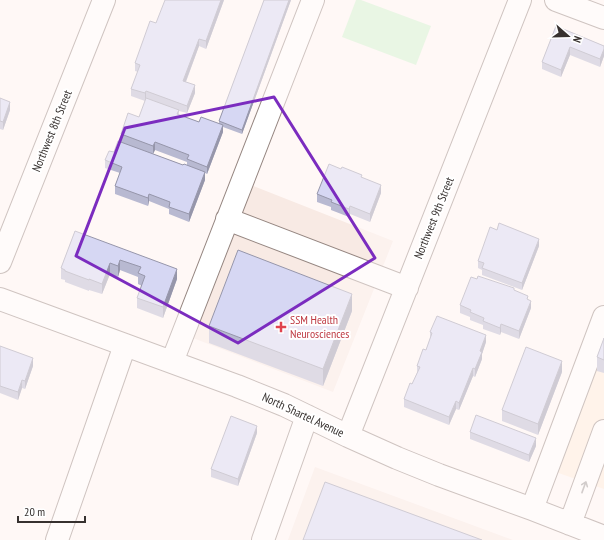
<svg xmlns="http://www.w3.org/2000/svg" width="604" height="540" font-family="'PT Sans Narrow',sans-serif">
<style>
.commercial{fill:#feeddb}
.built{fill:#f8eae4}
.green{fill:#cff3cf}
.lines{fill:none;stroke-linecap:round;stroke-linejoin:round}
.minor-casing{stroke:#958681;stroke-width:24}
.minor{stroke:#fff;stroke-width:22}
.wall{fill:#b8b9d1;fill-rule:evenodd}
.shaded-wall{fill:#9696aa}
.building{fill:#d6d7f3;stroke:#9696aa}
.oneway{stroke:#9b9897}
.marked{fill:none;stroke:#7b2cbf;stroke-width:3;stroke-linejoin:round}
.health-dot{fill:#e0444e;stroke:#fff;stroke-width:1.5}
.labels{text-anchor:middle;stroke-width:4;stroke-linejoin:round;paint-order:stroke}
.street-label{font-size:12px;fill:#37312f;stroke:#fff}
.health-label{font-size:12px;fill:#be3a42;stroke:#fff;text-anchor:start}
</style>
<rect width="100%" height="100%" fill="#fff8f6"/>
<!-- commercial -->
<path class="commercial" d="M604,342V489L553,471Z"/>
<!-- built -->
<path class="built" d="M251,185L393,241L333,392L193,338Z
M315,467L513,540H288Z"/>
<!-- green -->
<path class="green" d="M356,0H361L431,26L416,65L342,37Z"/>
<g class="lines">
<!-- minor casing -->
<g class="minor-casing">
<path id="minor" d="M556,0L604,18
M227,219L407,288
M0,262L104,0
M0,299L237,386L284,405L348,436L397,458L439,475L532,509L604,537
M172,362L313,0
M348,436L520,0
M532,509L604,317
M570,524L604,431
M57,540L125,345
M263,540L307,416"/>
</g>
<!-- minor -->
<use href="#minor" class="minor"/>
</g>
<!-- wall -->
<path class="wall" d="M224,0L206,49L199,46L186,82L195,93L187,113L179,111V115L199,122L219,123V121L264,0H291L242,134L223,127V132L207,174L205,173V180L189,222L169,214V209L149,201L148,206L115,194V186L120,173L105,168V160L114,152L121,142V134L156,102L146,98L145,101L131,96V89L138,72L135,71V63L156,23ZM155,150L187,162V166L183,165L153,154Z
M556,26L604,46V56L600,67L570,55L561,77L542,69V62Z
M0,98L10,110L3,130L0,129Z
M362,178L381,193L370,222L350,214L349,217L331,210V207L317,202V194Z
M75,231L177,279L163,318L137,308V298L142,286L138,284V277L120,270L118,277L110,274L102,294L89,290V291L65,282V280L61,279V268Z
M539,246L522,290L482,275V270L478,268V261Z
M514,290L528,299L531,308L519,339L501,332L500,335L483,329V325L470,320V317L460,313V305Z
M352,311L323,386L209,343V326Z
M430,332L486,342L482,354V359L475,377L473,376L459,410L456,409L449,425L404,407V399L412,384L417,373V366L426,350L430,338Z
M604,338V373L597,371V357Z
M0,346L33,366L25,389L22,388L18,400L0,393Z
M562,372L538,435L502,421V410Z
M470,432L536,446L529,462L470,439Z
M257,433L238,486L211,477V469Z"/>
<!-- shaded-wall -->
<path class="shaded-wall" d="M221,0H224L206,49V41Z
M289,0H291L242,134V130Z
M199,39V46L183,89V81Z
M570,47V55L561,77V70Z
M604,49V56L600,67V59Z
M195,85V93L187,113V106Z
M146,91V98L145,101V93Z
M10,102V110L3,130V122Z
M223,125V132L207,174V167Z
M155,142V150L153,154V146Z
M205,172V180L189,222V214Z
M381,185V193L370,222V214Z
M149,194V201L148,206V198Z
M350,206V214L349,217V209Z
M539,239V246L522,290V283Z
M120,260V270L118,277V266Z
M110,263V274L102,294V284Z
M177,269V279L163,318V307Z
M352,294V311L323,386V369Z
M531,301V308L519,339V331Z
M501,324V332L500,335V328Z
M486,335V342L482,354V359L475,377V369L480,351Z
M33,358V366L25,389V381Z
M562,361V372L538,435V424Z
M473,368V376L459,410V403Z
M22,380V388L18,400V392Z
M456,401V409L449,425V417Z
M257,426V433L238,486V479Z
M536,438V446L529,462V455Z"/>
<!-- building -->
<path class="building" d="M165,0H221L206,41L199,39L183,81L195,85L187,106L146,91L145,93L131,89L140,65L135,63L150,21L156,23Z
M264,0H289L242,130L219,121Z
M556,26L604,46V49L600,59L570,47L561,70L542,62Z
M0,98L10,102L3,122L0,121Z
M146,98L179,110L177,114L199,122L201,117L223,125L207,167L187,159L189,155L155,142L153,146L121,134L128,113L139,117Z
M118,141L183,165L184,164L205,172L189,214L169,207L170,202L149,194L148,198L115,186L122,167L105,160L109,151L114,152Z
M329,164L341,169L342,167L362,175L361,177L381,185L370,214L350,206L349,209L331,202L332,200L317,194Z
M499,223L539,239L522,283L482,268L484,263L478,261L490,227L497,230Z
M75,231L177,269L163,307L137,298L145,276L138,273L141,267L120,260L118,266L110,263L102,284L89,279V280L65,271V270L61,268Z
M238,250L352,294L323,369L209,326Z
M478,276L514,288V290L528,296L527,299L531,301L519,331L501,324L500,328L483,321L484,318L470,312L471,310L460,305L471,277L477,279Z
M437,316L486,335L480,351L482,352L475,369L473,368L459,403L456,401L449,417L404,399L410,383L412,384L420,367L417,366L423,349L426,350L432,333L430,332Z
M604,338V360L597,357Z
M0,346L33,358L25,381L22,380L18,392L0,386Z
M526,347L562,361L538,424L502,410Z
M476,415L536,438L529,455L470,432Z
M231,416L257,426L238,479L211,469Z
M325,482L482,540H303Z"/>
<!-- one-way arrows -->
<defs><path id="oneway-shaft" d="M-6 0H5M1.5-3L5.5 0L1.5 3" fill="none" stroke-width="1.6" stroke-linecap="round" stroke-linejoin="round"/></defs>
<use class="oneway" href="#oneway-shaft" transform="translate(584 487) rotate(-70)"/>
<!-- marked area -->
<path d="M0 0H604V540H0ZM274,97L375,258L238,343L76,256L125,128Z" fill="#fff8f6" fill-opacity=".55" fill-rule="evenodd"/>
<path class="marked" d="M274,97L375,258L238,343L76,256L125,128Z"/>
<!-- markers -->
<path class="health-dot" d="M279 321h4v4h4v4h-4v4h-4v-4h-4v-4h4z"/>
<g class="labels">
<!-- street labels -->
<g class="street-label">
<text transform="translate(52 131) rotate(-68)" y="4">Northwest 8th Street</text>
<text transform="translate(434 218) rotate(-68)" y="4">Northwest 9th Street</text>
<text transform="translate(303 415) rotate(25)" y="4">North Shartel Avenue</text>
</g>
<!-- health labels -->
<g class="health-label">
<text x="290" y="324">SSM Health<tspan x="290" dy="14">Neurosciences</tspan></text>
</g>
</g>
<!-- north arrow -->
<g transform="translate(568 36) rotate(110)" stroke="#ffffff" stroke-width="3" paint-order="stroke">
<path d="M0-3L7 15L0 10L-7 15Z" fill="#37312f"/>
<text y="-6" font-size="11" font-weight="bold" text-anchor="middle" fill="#37312f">N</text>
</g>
<!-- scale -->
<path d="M18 516v6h67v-6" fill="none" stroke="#37312f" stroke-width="2"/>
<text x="24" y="516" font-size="12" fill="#37312f" stroke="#ffffff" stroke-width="3" paint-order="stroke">20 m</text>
</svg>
